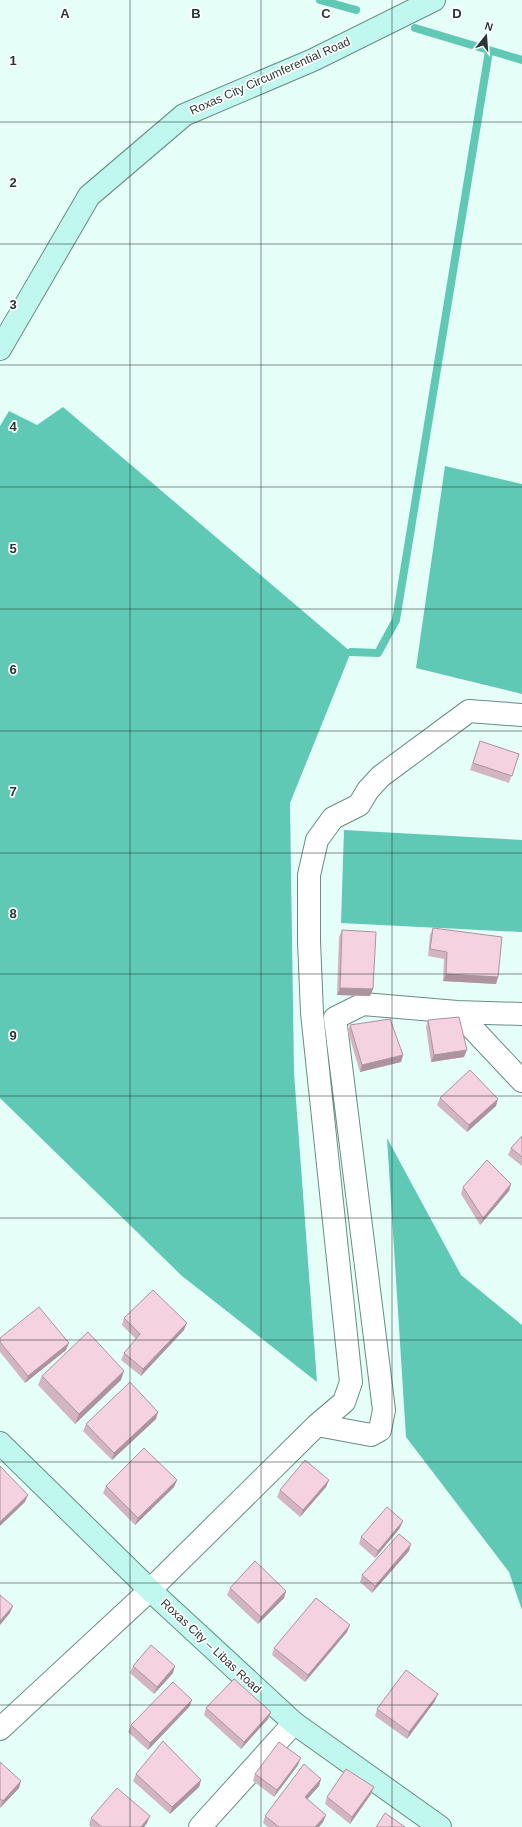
<svg xmlns="http://www.w3.org/2000/svg" width="522" height="1827" font-family="Helvetica,sans-serif">
<style>
.water{fill:#5fc9b5}
.lines{fill:none;stroke-linecap:round;stroke-linejoin:round}
.stream{stroke:#5fc9b5;stroke-width:8}
.street-casing{stroke:#688d84;stroke-width:24}
.secondary-casing{stroke:#688d84;stroke-width:24}
.street{stroke:#fff;stroke-width:22}
.secondary{stroke:#c0f7ee;stroke-width:22}
.wall{fill:#d3b5c1}
.shaded-wall{fill:#ac939d}
.building{fill:#f5d2e0;stroke:#ac939d}
.grid{fill:none;stroke:#273733;stroke-width:1;stroke-opacity:0.55}
.labels{text-anchor:middle;stroke-width:3.5;stroke-linejoin:round;paint-order:stroke}
.street-label{font-size:12px;fill:#273733;stroke:#fff}
.grid-label{font-size:13px;text-anchor:middle;font-weight:bold;fill:#273733;stroke:#fff;stroke-width:3.5;stroke-linejoin:round;paint-order:stroke}
</style>
<rect width="100%" height="100%" fill="#e6fef8"/>
<!-- water -->
<path class="water" d="M63,407L351,652L290,803L294,1073L317,1382L182,1276L0,1098V426L9,411L37,425Z
M445,466L522,484V694L416,668Z
M344,830L522,840V932L341,923Z
M387,1138L461,1275L522,1325V1610L509,1572L406,1437Z"/>
<g class="lines">
<!-- stream -->
<path class="stream" d="M320,0L356,10
M415,28L522,60
M351,652L378,653L396,620L489,51"/>
<!-- street casing -->
<g class="street-casing">
<path id="street" d="M457,1012L522,1081
M317,1425L371,1435L380,1430L384,1410L335,1018L363,1004L457,1012L522,1014
M0,1729L150,1590L317,1425L344,1402L351,1382L312,1013L309,941V875L317,840L333,818L359,805L368,790L381,776L469,711L522,715
M200,1827L294,1723"/>
</g>
<!-- secondary casing -->
<g class="secondary-casing">
<path id="secondary" d="M0,349L89,196L184,115L313,60L434,0
M0,1443L150,1590L294,1723L440,1827"/>
</g>
<!-- street -->
<use href="#street" class="street"/>
<!-- secondary -->
<use href="#secondary" class="secondary"/>
</g>
<!-- wall -->
<path class="wall" d="M480,741L519,754L509,783L470,770Z
M433,928L498,977L496,984L443,981L444,959L428,956L430,935Z
M342,930L373,989L370,996L337,995L339,937Z
M428,1020L464,1057L431,1062L426,1027Z
M350,1025L403,1055L401,1062L360,1072L348,1032Z
M440,1098L496,1106L467,1132L437,1105Z
M522,1136V1166L508,1155L511,1148Z
M511,1184L509,1191L480,1225L461,1194L463,1187Z
M124,1318L184,1330L141,1376L121,1360L124,1353L136,1339L122,1325Z
M0,1338L66,1350L25,1383L0,1352Z
M42,1376L121,1380L75,1424L38,1385Z
M156,1419L112,1460L83,1431L86,1424Z
M177,1480L174,1487L135,1525L103,1493L106,1486Z
M329,1480L326,1487L300,1517L277,1497L280,1490Z
M400,1528L375,1558L359,1544L361,1537Z
M409,1551L372,1593L360,1582L362,1575Z
M230,1588L286,1591L284,1598L258,1624L227,1595Z
M347,1632L305,1682L272,1655L274,1648Z
M133,1666L173,1673L154,1694L130,1673Z
M192,1700L189,1707L148,1750L128,1732L131,1725Z
M435,1701L407,1739L375,1716L377,1709Z
M206,1708L271,1712L268,1719L241,1749L204,1715Z
M0,1762L19,1788L0,1808Z
M298,1765L274,1797L253,1781L255,1774Z
M136,1774L201,1780L199,1787L170,1814L133,1781Z
M321,1779L319,1786L307,1799L326,1815L323,1822L319,1827H268L263,1823L265,1816Z
M374,1787L371,1794L350,1824L325,1804L327,1797Z
M150,1816L147,1823L144,1827H91L89,1825L91,1818Z"/>
<!-- shaded-wall -->
<path class="shaded-wall" d="M446,974L498,977L496,984L443,981Z
M340,988L373,989L370,996L337,995Z
M467,1050L464,1057L431,1062L434,1055Z
M403,1055L401,1062L360,1072L362,1065Z
M498,1099L496,1106L467,1132L469,1125Z
M511,1184L509,1191L480,1225L483,1218Z
M187,1323L184,1330L141,1376L143,1369Z
M69,1343L66,1350L25,1383L28,1376Z
M124,1371L121,1380L75,1424L79,1414Z
M158,1412L156,1419L112,1460L114,1453Z
M177,1480L174,1487L135,1525L138,1518Z
M329,1480L326,1487L300,1517L303,1510Z
M28,1495L25,1502L0,1526V1522Z
M403,1521L400,1528L375,1558L378,1551Z
M411,1544L409,1551L372,1593L375,1586Z
M286,1591L284,1598L258,1624L261,1617Z
M13,1606L10,1613L0,1625V1621Z
M350,1625L347,1632L305,1682L308,1675Z
M175,1666L173,1673L154,1694L157,1687Z
M438,1694L435,1701L407,1739L409,1732Z
M192,1700L189,1707L148,1750L150,1743Z
M271,1712L268,1719L241,1749L244,1742Z
M301,1758L298,1765L274,1797L277,1790Z
M321,1779L319,1786L303,1804L305,1797Z
M201,1780L199,1787L170,1814L172,1807Z
M21,1781L19,1788L0,1808L3,1801Z
M374,1787L371,1794L350,1824L352,1817Z
M326,1815L323,1822L319,1827H315Z
M150,1816L147,1823L144,1827H141Z"/>
<!-- building -->
<path class="building" d="M480,741L519,754L512,776L473,763Z
M433,928L502,937L498,977L446,974L447,952L430,949Z
M342,930L376,932L373,989L340,988Z
M459,1017L467,1050L434,1055L428,1020Z
M390,1019L403,1055L362,1065L350,1025Z
M470,1070L498,1099L469,1125L440,1098Z
M522,1136V1157L511,1148Z
M487,1160L511,1184L483,1218L463,1187Z
M153,1290L187,1323L143,1369L124,1353L140,1334L124,1318Z
M39,1307L69,1343L28,1376L0,1342V1338Z
M88,1332L124,1371L79,1414L42,1376Z
M130,1382L158,1412L114,1453L86,1424Z
M144,1448L177,1480L138,1518L106,1486Z
M305,1460L329,1480L303,1510L280,1490Z
M0,1466L28,1495L0,1522Z
M387,1507L403,1521L378,1551L361,1537Z
M399,1534L411,1544L375,1586L362,1575Z
M255,1561L286,1591L261,1617L230,1588Z
M0,1595L13,1606L0,1621Z
M316,1598L350,1625L308,1675L274,1648Z
M151,1645L175,1666L157,1687L133,1666Z
M406,1670L438,1694L409,1732L377,1709Z
M234,1679L271,1712L244,1742L206,1708Z
M173,1682L192,1700L150,1743L131,1725Z
M163,1741L201,1780L172,1807L136,1774Z
M279,1742L301,1758L277,1790L255,1774Z
M0,1762L21,1781L3,1801L0,1799Z
M304,1764L321,1779L305,1797L326,1815L315,1827H279L265,1816Z
M346,1769L374,1787L352,1817L327,1797Z
M117,1788L150,1816L141,1827H102L91,1818Z
M385,1813L405,1827H376Z"/>
<!-- grid -->
<path class="grid" d="M130,0V1827M261,0V1827M392,0V1827M0,122H522M0,244H522M0,365H522M0,487H522M0,609H522M0,731H522M0,853H522M0,974H522M0,1096H522M0,1218H522M0,1340H522M0,1462H522M0,1583H522M0,1705H522"/>
<g class="labels">
<!-- street labels -->
<g class="street-label">
<text transform="translate(270 76) rotate(-24)" y="4">Roxas City Circumferential Road</text>
<text transform="translate(211 1646) rotate(43)" y="4">Roxas City – Libas Road</text>
</g>
</g>
<g class="grid-label">
<text x="65" y="18">A</text>
<text x="196" y="18">B</text>
<text x="326" y="18">C</text>
<text x="457" y="18">D</text>
<text x="13" y="65">1</text>
<text x="13" y="187">2</text>
<text x="13" y="309">3</text>
<text x="13" y="431">4</text>
<text x="13" y="553">5</text>
<text x="13" y="674">6</text>
<text x="13" y="796">7</text>
<text x="13" y="918">8</text>
<text x="13" y="1040">9</text>
</g>
<!-- north arrow -->
<g transform="translate(486 36) rotate(17)" stroke="#ffffff" stroke-width="3" paint-order="stroke">
<path d="M0-3L7 15L0 10L-7 15Z" fill="#273733"/>
<text y="-6" font-size="11" font-weight="bold" text-anchor="middle" fill="#273733">N</text>
</g>
</svg>
